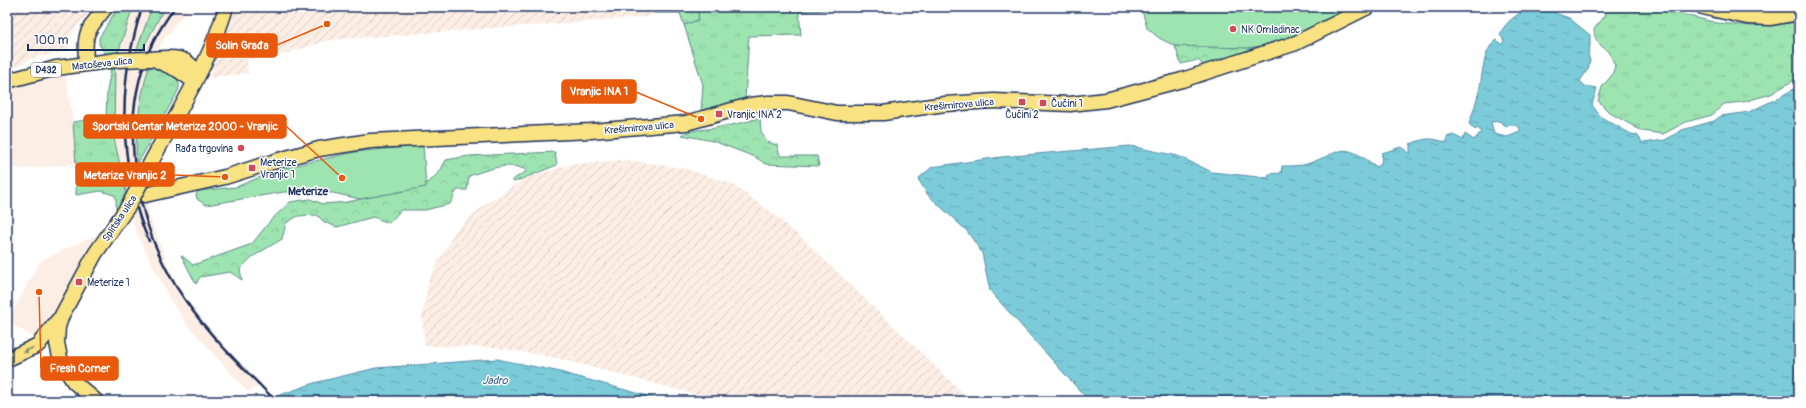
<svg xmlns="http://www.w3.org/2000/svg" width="1806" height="408" font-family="Pangolin,sans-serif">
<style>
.built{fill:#fceee4}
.industrial{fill:url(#industrial-furrows)}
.grass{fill:url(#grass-tufts);stroke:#5c8a88}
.forest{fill:url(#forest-crowns);stroke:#5c8a88}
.pitch{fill:#9ee4b1;stroke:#5c8a88}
.water{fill:url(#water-ripples);stroke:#558da8;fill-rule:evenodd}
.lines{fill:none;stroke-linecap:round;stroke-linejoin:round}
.major-casing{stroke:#1b2f5e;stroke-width:17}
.major{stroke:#f8e281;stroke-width:14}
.rail{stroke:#1b2f5e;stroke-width:2.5}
.major-bridge-casing{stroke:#1b2f5e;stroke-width:17;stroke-linecap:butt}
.major-bridge{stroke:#f8e281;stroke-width:14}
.oneway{fill:#8a8870}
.poi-dot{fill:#d1495b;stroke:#fff;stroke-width:1.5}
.labels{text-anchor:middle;stroke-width:3;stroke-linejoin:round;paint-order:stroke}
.shield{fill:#fff;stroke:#5f6d8e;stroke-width:1}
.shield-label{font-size:9px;font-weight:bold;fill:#1b2f5e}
.poi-label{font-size:10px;fill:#1b2f5e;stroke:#fff;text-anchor:start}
.street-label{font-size:10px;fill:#1b2f5e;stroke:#fff}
.neighbourhood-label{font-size:11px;font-weight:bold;fill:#1b2f5e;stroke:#fff}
.water-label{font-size:11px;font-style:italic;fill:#385e83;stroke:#fff}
.leader{fill:none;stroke:#e8590c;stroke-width:1.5}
.callout-dot{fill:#e8590c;stroke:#fff;stroke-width:1.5}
.callout{fill:#e8590c;stroke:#e8590c;stroke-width:1.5}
.callout-label{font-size:11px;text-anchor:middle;font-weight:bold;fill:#fff}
</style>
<defs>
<pattern id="industrial-furrows" width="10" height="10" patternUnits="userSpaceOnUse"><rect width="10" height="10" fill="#fceee4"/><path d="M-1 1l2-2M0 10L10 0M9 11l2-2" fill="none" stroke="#d7ccc6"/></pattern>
<pattern id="grass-tufts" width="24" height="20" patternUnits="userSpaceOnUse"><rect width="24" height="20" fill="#9ee4b1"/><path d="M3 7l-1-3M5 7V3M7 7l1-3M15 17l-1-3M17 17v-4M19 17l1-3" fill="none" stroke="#88c49b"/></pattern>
<pattern id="forest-crowns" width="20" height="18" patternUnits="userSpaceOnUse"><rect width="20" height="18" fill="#9ee4b1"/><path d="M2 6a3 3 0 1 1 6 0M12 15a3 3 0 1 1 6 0" fill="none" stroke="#88c49b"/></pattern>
<pattern id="water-ripples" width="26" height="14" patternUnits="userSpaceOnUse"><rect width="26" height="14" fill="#7ccbd9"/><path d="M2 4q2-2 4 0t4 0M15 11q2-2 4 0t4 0" fill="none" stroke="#65a5b3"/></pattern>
</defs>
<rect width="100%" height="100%" fill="#fff"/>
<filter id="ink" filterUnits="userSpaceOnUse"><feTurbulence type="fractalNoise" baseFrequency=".025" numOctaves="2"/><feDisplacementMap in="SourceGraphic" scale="8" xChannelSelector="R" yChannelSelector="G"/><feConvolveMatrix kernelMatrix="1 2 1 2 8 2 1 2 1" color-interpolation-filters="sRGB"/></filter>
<g filter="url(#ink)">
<!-- built -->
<path class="built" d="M133,7H152L136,52L118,53Z
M165,7H189L155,52H141Z
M149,66L143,89L136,148L140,176L126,192L114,138L115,68Z
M67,74L66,78L73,122L76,164L23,169L7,168V88Z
M146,200L149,214L168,266L186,299L230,352L262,384L248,392L189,327L170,300L138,236L130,213L136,206Z
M96,235L90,251L38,339L7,322L36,268L42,260Z"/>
<!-- industrial -->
<path class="industrial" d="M7,7H94L70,35L69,51L32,58L14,68L7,70Z
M232,7H654V13L648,17L330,40L275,57L247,59L248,73L208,78L216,60Z
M1732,7H1798L1757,12Z
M626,160L683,168L732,184L772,213L805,241L971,401H720L557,358L493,347L425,346L422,316L429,279L455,231L488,202L528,177L572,164Z"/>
<!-- grass -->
<path class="grass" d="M118,7H133L118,53L105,54L99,44V38Z
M152,7H165L141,52H136Z
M654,7H678L681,13H654Z
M699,7H703L705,11L806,7H860L799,12L801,35L749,36L745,99L701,111L703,85L684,25L698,20Z
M1608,7H1653L1717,23L1753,26L1799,22V77L1771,94L1743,102L1724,104L1712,115L1686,122L1663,134L1642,131L1610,113L1598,101L1602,87L1612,75L1615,66L1609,51C1599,46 1594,39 1594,29L1605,16Z
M149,66C157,67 177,74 179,84C180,87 178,91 177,93L137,165C134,132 140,98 149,66Z
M115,68L114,138L126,192L116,211V198L114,195L101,191L76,195V164L73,122L106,117L107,91L111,69Z
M453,395L489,401H408Z"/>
<!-- forest -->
<path class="forest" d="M678,7H699L698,20L684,25Z
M1175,46L1262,48L1203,65L1198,60L1181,64Z
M760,117L761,131L767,142L777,145L780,156H817L819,166L766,164L755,157L713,141L682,135C691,129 704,130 715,128C730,125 746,123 760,117Z
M555,152L557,165L514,182L512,180L527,171C510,160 487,170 469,176L467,190H457L450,204L425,210H401L389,223L373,217L337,227L324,222L317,215L298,216L286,223L282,239L252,257L240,269L242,280L230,272L200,277L196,284L181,255L193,265L252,244L270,221L290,202L310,199L323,204L347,202L406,190L429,182L440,171L446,160L469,156Z"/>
<!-- pitch -->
<path class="pitch" d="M1141,7H1361L1291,42L1246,48L1175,46L1159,38L1147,28Z
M423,145L426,187L360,199L333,193L284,192L206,205L197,199L196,195L198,191L236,187L280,169L355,152Z"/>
<!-- water -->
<path class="water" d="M1531,7H1548L1555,13L1569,18L1590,35V46L1588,54L1590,61L1588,69L1580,81L1585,86L1597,88L1592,105L1601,117L1631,134L1637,135L1643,143L1665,140L1682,130L1714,121L1721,116L1749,112L1776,99L1799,86V401H1089L990,291L982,253L967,231L928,195L918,179L932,167L1001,157L1130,146L1178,156L1212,172L1268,178L1269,174L1281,173L1282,166C1290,166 1300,166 1307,164C1345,151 1340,140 1377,167L1381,164L1382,153L1401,147L1410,154V144C1426,138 1431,137 1447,143V137L1453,135L1463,140L1465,134L1474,140L1481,132L1478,128L1475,130L1469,124C1473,113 1476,102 1479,91C1483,76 1482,49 1497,40L1502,45L1504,40L1500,35C1504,22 1519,13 1531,7ZM1499,121L1506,126L1515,125L1520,128V132L1507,137L1494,134L1491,122Z
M497,359L556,371L666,401H489L453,395L408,401H263L314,383L376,368Z"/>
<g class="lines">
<!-- major casing -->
<g class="major-casing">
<path id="major" d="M1702,7L1747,17L1770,18L1799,13
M151,59C171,57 191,55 197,77
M158,61L178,70L195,82
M86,63C84,31 87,31 106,7
M7,81L56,68L117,60
M141,182C169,124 208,70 226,7
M145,195L225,177L279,160L319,149L370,141L591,131L686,123L750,105L768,103H788L837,113H883L945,104L994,101L1070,104L1106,100L1182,80L1296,43L1368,7
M8,359L38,345L58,320
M96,401L74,382L61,362L57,343L58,327L62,315L95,254L129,205"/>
</g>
<!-- major -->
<use href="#major" class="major"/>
<!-- rail -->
<path class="rail" d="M142,7C135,31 128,57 126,82C121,132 128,195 149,241
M175,7C165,21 155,36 149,51C116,131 137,231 185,300C211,338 244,369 276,401"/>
<!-- major-bridge casing -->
<g class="major-bridge-casing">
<path id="major-bridge" d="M117,60L151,59
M129,205L141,182"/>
</g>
<!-- major-bridge -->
<use href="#major-bridge" class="major-bridge"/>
</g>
<!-- one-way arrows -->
<defs><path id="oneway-solid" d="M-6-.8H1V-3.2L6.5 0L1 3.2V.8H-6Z"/></defs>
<use class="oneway" href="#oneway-solid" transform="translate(28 350) rotate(155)"/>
</g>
<!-- markers -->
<g class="poi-dot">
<circle cx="1233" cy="29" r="4"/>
<rect x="1018" y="98" width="8" height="8" rx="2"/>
<rect x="1039" y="99" width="8" height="8" rx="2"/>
<rect x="715" y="110" width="8" height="8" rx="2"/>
<circle cx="241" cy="148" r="4"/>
<rect x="248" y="164" width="8" height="8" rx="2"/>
<rect x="75" y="278" width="8" height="8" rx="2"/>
</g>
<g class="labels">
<!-- shield labels -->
<rect class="shield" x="31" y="63" width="30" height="14" rx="3"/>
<g class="shield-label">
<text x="46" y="73">D432</text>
</g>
<!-- poi labels -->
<g class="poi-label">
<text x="1241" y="33">NK Omladinac</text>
<text x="1051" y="107">Čučini 1</text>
<text x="727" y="118">Vranjic INA 2</text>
<text x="1022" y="118" text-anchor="middle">Čučini 2</text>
<text x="233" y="152" text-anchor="end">Rađa trgovina</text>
<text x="260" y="166">Meterize<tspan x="260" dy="12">Vranjic 1</tspan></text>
<text x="87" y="286">Meterize 1</text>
</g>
<!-- street labels -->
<g class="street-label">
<text transform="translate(102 63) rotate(-6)" y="4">Matoševa ulica</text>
<text transform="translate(959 104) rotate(-5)" y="4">Krešimirova ulica</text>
<text transform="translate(639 127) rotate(-5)" y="4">Krešimirova ulica</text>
<text transform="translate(119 218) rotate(-56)" y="4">Splitska ulica</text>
</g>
<!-- neighbourhood labels -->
<g class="neighbourhood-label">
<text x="308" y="195">Meterize</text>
</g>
<!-- water labels -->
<g class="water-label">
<text x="495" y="384">Jadro</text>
</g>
</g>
<!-- callouts -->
<path class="leader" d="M327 24L277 45M701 119L636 92M342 178L286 126M225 177L174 175M39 292L41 368"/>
<g class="callout-dot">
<circle cx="327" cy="24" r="4"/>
<circle cx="701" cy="119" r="4"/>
<circle cx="342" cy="178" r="4"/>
<circle cx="225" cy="177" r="4"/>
<circle cx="39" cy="292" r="4"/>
</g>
<g class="callout">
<rect x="207" y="34" width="70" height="23" rx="4"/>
<rect x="562" y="80" width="74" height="23" rx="4"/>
<rect x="84" y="115" width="202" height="23" rx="4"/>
<rect x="76" y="163" width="98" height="23" rx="4"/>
<rect x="41" y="357" width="77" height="23" rx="4"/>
</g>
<g class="callout-label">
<text x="242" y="49">Solin Građa</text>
<text x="599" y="95">Vranjic INA 1</text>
<text x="185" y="130">Sportski Centar Meterize 2000 - Vranjic</text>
<text x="125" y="179">Meterize Vranjic 2</text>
<text x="80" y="372">Fresh Corner</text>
</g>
<!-- margin -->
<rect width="1806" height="408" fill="none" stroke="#fff" stroke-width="24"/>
<rect x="12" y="12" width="1782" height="384" fill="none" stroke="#1b2f5e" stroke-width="1.5" filter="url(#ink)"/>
<!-- scale -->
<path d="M28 44v6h116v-6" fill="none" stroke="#1b2f5e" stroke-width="2"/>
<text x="34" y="44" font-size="12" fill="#1b2f5e" stroke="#ffffff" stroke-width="3" paint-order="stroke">100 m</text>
</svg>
